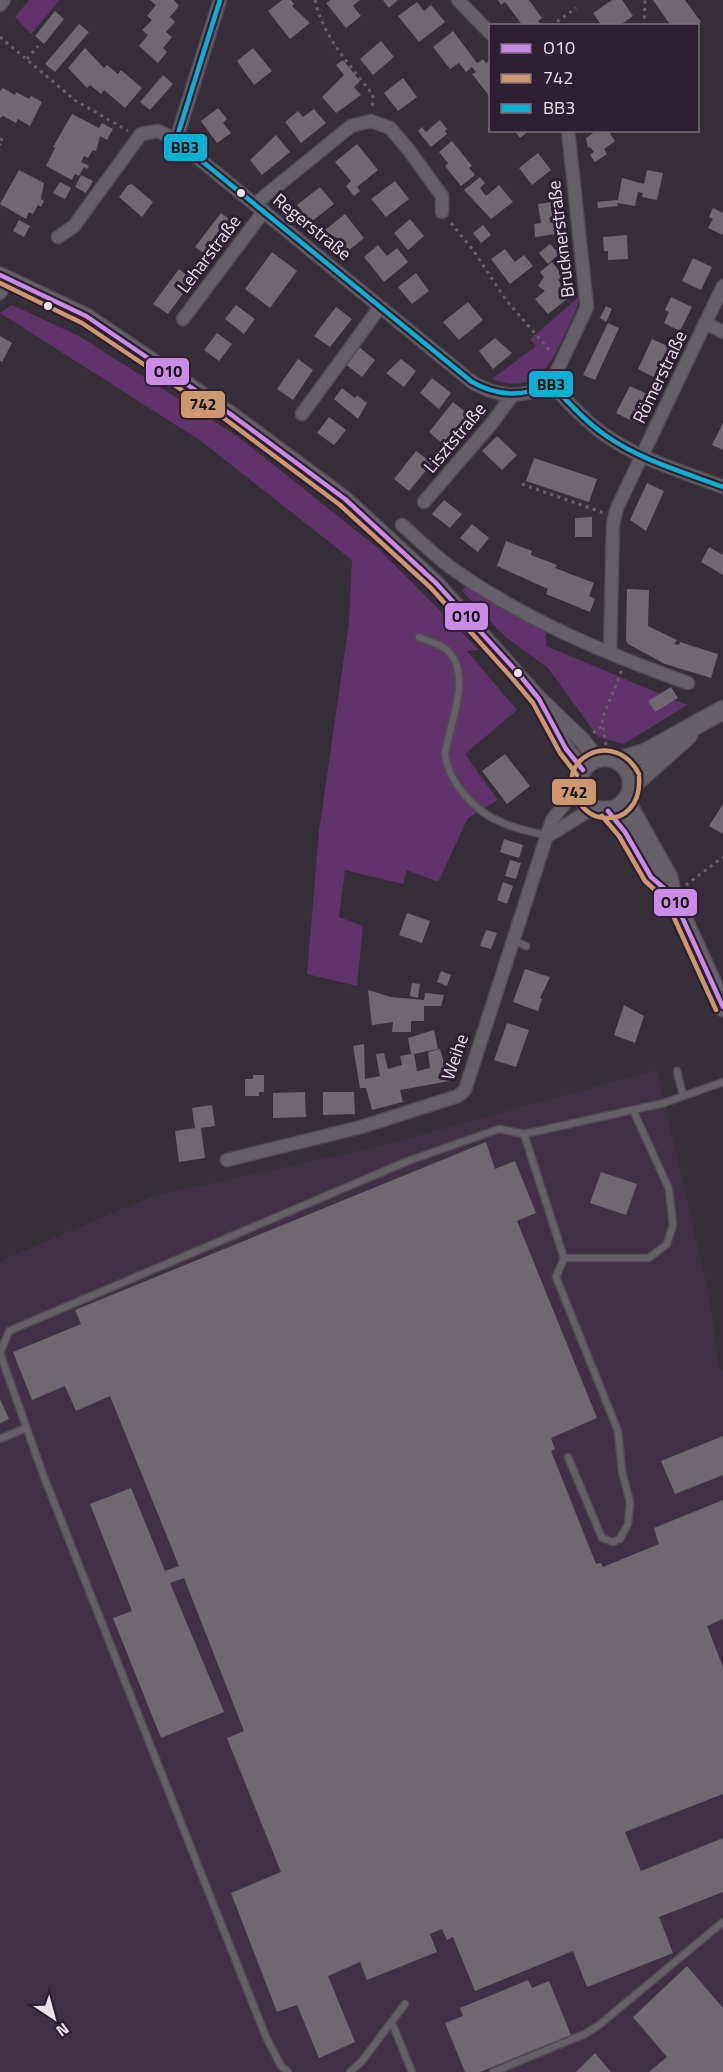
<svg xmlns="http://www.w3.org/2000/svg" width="723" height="2072" font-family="'Titillium Web',sans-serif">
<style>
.built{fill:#423146}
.green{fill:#60346a}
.building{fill:#6f6871}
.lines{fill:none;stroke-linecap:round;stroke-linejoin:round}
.service-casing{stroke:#534c54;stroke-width:9}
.minor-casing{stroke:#534c54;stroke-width:15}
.tertiary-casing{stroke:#534c54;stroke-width:18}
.secondary-casing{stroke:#534c54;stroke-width:21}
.path{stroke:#676269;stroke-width:3;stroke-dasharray:3 4.5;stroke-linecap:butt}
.service{stroke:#655f67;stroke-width:6}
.minor{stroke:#655f67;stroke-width:12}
.tertiary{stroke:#655f67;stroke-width:15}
.secondary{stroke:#655f67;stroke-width:18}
.bus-1-casing{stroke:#2e2032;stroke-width:9}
.bus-2-casing{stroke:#2e2032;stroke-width:9}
.bus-3-casing{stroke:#2e2032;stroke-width:9}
.bus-1{stroke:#ca8be6;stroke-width:4.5}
.bus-2{stroke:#cd976f;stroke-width:4.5}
.bus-3{stroke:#0dafd3;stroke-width:4.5}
.bus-dot{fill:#ebe1ed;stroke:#2e2032;stroke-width:2}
.labels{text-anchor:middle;stroke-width:6;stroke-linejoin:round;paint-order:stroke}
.street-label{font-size:18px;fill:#ebe1ed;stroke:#2e2032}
.line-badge{stroke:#2e2032;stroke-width:2}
.pale-badge-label{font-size:16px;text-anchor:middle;font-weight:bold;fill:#111}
</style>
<rect width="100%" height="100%" fill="#362e38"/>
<!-- built -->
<path class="built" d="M657,1070L710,1299L719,1370H723V2072H0V1261L150,1197L377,1147Z"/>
<!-- green -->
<path class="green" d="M29,0H60L31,34L15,17Z
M579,297C577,311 570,323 564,336C549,369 534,395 492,379L536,346L530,339Z
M12,305L79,336L240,438L379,549L479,650L467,651L517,710L465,754L498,800L468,818L438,882L407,870L403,884L345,870L339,917L363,926L357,986L307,974L319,831L349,623L352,560L201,441L0,313Z
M466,586L546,633V646L687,705L624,744L598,737L548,668L503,635L462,591Z"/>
<!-- building -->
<path class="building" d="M150,0H174L179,6L170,17L175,22L166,32L172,37L163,48L167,52L158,63L139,46L148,35L142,30L152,20L147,16L156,5Z
M282,0H291L294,4L292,6L310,23L290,39L268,11Z
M331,0H360L353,6L361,16L346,28L326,3Z
M383,0H398L389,8Z
M498,0H529L542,18L538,21L542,26H523L505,2L501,5Z
M612,0H622L633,16L619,26H602L593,13Z
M653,0H685L701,22L695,26H671Z
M417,2L424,11L431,5L445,22L419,42L398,16Z
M55,11L64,19L44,44L35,36Z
M79,24L89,32L55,72L45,64Z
M453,31L477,63L483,59L486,63L490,60V97L472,74L476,72L472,67L466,72L459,63L450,69L433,47Z
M381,41L394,57L373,75L360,59Z
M85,48L104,68L107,65L118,74L121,70L142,88L125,108L104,90L101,94L90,85L87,88L68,68Z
M253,48L272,71L254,85L237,61Z
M343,60L360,81L354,87L361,95L336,113L322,97L344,75L336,65Z
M163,75L173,84L150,110L140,102Z
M403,78L417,97L398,111L384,93Z
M3,88L15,95L16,92L29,99L31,96L42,102L30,126L18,119L16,123L3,116L0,118V91Z
M218,108L227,119L223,123L231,133L217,143L201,121Z
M314,109L326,123L301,143L285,122L298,111L303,117Z
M72,114L99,128L102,123L113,129L107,140L100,136L96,151L93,150L88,158L84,156L81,162L89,166L87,169L84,167L79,176L75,174L72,180L46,166L55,148L53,147Z
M440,120L447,129L445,131L447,134L431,147L418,131L422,127L426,132Z
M514,130H530L520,138Z
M591,130H611L610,134L615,141L604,149L607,154L595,162L590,155L594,152L590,147L588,148L586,138L593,133Z
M276,135L290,152L262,175L250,160Z
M452,141L472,166L469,168L475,175L461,186L445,166L448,163L439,152Z
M357,144L378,170L357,187L360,191L354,196L346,186L351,181L335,162Z
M538,153L551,170L532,185L519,168Z
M19,170L44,183L41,199L44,201L41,207L38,205L33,214L29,212L26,219L0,204Z
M647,170L663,173L657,200L642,197L643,193L638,192L635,206L617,203L618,206L598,208L597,202L618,200L622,178L644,184Z
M81,175L93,181L86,193L75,187Z
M480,177L485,183L480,188L486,196L499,185L513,202L491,219L464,190Z
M395,181L409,199L386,217L371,199Z
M60,182L71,188L65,199L53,193Z
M132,184L153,202L142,217L119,197L128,185Z
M320,187L334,204L311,222L297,205Z
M558,201L563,233L535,237L534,224L541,223L538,204Z
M713,208L723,213V235L708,228L713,219L709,217Z
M221,213L235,223L209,257L195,247Z
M345,214L364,238L348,251L336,237L333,239L325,230Z
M410,219L424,236L408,250L394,233Z
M19,220L30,226L24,237L13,231Z
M483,225L491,235L481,243L473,233Z
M627,235L628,259L608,260V251H604L603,237Z
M550,244L559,254L548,264L539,253Z
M378,245L387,256L397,248L408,262L384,282L364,257Z
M505,249L515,262L524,255L533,266L510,284L491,259Z
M272,252L297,271L270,308L245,289Z
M693,258L712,267L701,290L682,281Z
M552,262L563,276L558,280L571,296L548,314L535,299L545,291L538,286L544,277L540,272Z
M179,269L193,280L168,314L153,304Z
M416,273L429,291L412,304L398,287Z
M671,297L692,307L680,331L664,323L669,312L665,310Z
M468,302L483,320L459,340L443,322Z
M236,305L255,319L244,334L225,319Z
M606,306L612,309L606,322L600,318Z
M336,307L352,319L330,347L314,336Z
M608,323L619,328L595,380L583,375Z
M217,333L232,344L219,361L204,350Z
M0,336L12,343L2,362L0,360Z
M495,338L512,353L493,369L479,351Z
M652,339L672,348L657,379L638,369Z
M359,347L375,360L362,377L345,364Z
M298,359L313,370L293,400L277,389Z
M401,359L416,371L404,387L386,373Z
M432,378L451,393L439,409L420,393Z
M630,386L649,395L636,423L616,413Z
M342,388L355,398L357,395L367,403L358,419L334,399Z
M453,402L469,415L444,445L429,432Z
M329,417L346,430L334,445L317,433Z
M723,423V450L712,445Z
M497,436L517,455L502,470L482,451Z
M416,451L432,463L409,491L394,479Z
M534,458L597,479L589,502L526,481Z
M647,483L664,491L646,531L630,520Z
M444,500L462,514L450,528L432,514Z
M592,517V537H575V518Z
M472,524L489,538L478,552L460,538Z
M506,541L532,551L531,555L557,565L555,568L594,583L589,596L595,599L590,612L546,594L548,589L497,566Z
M709,547L723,555V575L701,562Z
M627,589L649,590L648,626L677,640L674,644L679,645L680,642L718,654L711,678L665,664L628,644L626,641Z
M671,687L678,698L655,712L648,701Z
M505,754L530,786L507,804L482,771Z
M723,804V834L709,826Z
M504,839L523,845L519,858L500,852Z
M510,860L521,863L516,879L505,876Z
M503,882L513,886L507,904L497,900Z
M407,913L430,921L422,943L399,935Z
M486,930L497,933L491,949L480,946Z
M525,969L550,977L540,998L542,999L538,1011L513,1002Z
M441,971L451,975L447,986L437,982Z
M412,983L420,984L418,998L410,996Z
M368,990L391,997L424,1000L425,993L444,995L441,1006H424V1021H411V1032H392L393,1022L372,1025Z
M624,1005L644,1016L635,1043L614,1035Z
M507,1023L529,1030L516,1067L494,1060Z
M434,1030L438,1049L414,1054L417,1071L430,1068L428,1052L440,1049L445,1066H447L450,1081L400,1090L403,1102L372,1110L366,1088H360L353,1046L364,1044L365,1079L380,1076L376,1054L384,1053L388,1069L402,1065L400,1056L411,1054L408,1038Z
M253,1075H264V1092H259V1096H245V1079H253Z
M305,1092L306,1117L273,1118V1093Z
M323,1092H354L355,1114L323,1115Z
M212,1105L215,1126L201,1128L205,1158L179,1162L175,1131L195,1128L192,1108Z
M486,1142L495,1169L515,1161L536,1213L517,1221L597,1418L551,1438L555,1449L551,1451L596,1564L601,1563L603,1567L659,1544L654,1528L723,1500V1619L707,1626L723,1667V1794L625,1832L641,1871L723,1838V1892L659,1917L673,1953L587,1987L573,1951L475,1991L453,1937L447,1940L442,1929L430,1934L437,1952L367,1980L360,1962L328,1976L355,2042L319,2058L297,2005L277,2012L231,1893L281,1872L227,1738L244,1731L184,1578L170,1583L224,1712L161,1738L113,1618L132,1611L90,1504L131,1488L165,1571L179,1566L110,1396L76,1411L65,1386L32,1400L13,1352L81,1324L75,1310Z
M601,1172L637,1184L626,1215L590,1203Z
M0,1399L9,1419L0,1423Z
M723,1436V1475L675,1494L661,1461Z
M687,1966L723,2008V2072H649L667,2057L633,2017Z
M528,1980L532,1988L549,1981L571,2035L480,2072H465L445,2023L463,2016L460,2008Z
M595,2053L611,2072H576Z"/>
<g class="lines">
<!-- service casing -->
<g class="service-casing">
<path id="service" d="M419,637C428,641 441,644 448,651C473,676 449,724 445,754C448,782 476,813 503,823C517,829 533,832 548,836
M514,940L526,946
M677,1071L683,1096
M524,1134L564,1258L556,1277L618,1431L622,1472L630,1502L628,1524L620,1539L613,1542L602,1538L568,1457
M564,1258H649L667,1244L673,1225L669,1189L633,1110
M0,1439L26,1428
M392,2023L412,2072
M288,2072L281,2066L266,2037L44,1477L0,1353L9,1331L408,1161L499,1129L524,1134L664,1103L723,1082
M350,2072L362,2061L405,2004
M493,2072L585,2034L599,2025L723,1922"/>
</g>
<!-- minor casing -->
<g class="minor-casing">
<path id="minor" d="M220,0L176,140L472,382C500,399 523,398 551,384
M458,0L490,33
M0,5L4,0
M255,204L351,126L371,121L390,128L408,149L442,196V212
M58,237L74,226L141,134L158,131L176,140
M0,293L9,279
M183,319L264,211
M705,323L723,332
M551,384L587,307L568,130
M551,384C568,402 584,420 605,435C639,459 684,472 723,487
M302,414L380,307
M424,502L492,423L512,396
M402,525C418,539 433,554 450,567C523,619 604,653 688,683
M610,653L613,524L617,508L723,286
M548,836L593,808
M227,1160L361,1127L458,1096L465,1090L552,820L579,785"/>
</g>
<!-- tertiary casing -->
<g class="tertiary-casing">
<path id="tertiary" d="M0,275L86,316L229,413L345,499L436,583L539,699L583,741L596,759
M546,712L566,749L583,770"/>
</g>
<!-- secondary casing -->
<g class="secondary-casing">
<path id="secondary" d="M578 784a27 27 0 1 1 54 0a27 27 0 1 1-54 0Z
M619,761L645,753L723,710
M632,785L688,735
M626,802L668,877L672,895L723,1007
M608,811L625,832L651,877L672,895"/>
</g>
<!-- path -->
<path class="path" d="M315,0C323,37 350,65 373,95L372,110
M551,26L576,8
M644,26L645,0
M0,37L76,101L128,131
M27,59L38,46
M0,139L3,140L0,145
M451,223L473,250L506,300L551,352
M522,484L604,513
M593,733L604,725
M606,745L602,719L622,670
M686,885L723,857"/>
<!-- service -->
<use href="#service" class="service"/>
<!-- minor -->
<use href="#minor" class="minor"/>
<!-- tertiary -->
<use href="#tertiary" class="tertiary"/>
<!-- secondary -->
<use href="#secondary" class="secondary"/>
<!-- bus-1 casing -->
<g class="bus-1-casing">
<path id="bus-1" d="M0,275L86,316L229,413L345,499L436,583L518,673L539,699L566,749L583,770
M608,811L625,832L651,877L672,895L723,1007"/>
</g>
<!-- bus-2 casing -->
<g class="bus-2-casing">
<path id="bus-2" d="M0,283L82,323L225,419L340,505L431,588L512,678L533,703L560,753L577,775
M639,774C614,725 548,762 580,804C585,810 591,816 599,817C626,823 641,802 639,777
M602,816L619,836L645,881L666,900L716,1010"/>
</g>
<!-- bus-3 casing -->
<g class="bus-3-casing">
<path id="bus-3" d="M220,0L176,140L472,382C499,397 523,397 551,384C568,402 585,421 605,435C640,460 683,472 723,487"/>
</g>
<!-- bus-1 -->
<use href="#bus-1" class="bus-1"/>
<!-- bus-2 -->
<use href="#bus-2" class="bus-2"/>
<!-- bus-3 -->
<use href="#bus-3" class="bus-3"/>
</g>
<!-- markers -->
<g class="bus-dot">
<circle cx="241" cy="193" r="5"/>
<circle cx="48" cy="306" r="5"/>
<circle cx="518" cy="673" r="5"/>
</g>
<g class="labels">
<!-- street labels -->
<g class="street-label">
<text transform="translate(312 227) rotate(39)" y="6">Regerstraße</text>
<text transform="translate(561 239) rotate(-97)" y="6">Brucknerstraße</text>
<text transform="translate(209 254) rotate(-53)" y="6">Leharstraße</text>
<text transform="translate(660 377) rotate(-64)" y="6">Römerstraße</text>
<text transform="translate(455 438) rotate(-50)" y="6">Lisztstraße</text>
<text transform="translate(455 1057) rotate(-71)" y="6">Weihe</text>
</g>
</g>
<g class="line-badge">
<rect x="163" y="133" width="45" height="29" rx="6" fill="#0dafd3"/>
<rect x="145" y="357" width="45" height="29" rx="6" fill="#ca8be6"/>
<rect x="528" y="370" width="46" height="28" rx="6" fill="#0dafd3"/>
<rect x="180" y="390" width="46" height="29" rx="6" fill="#cd976f"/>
<rect x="444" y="602" width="45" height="29" rx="6" fill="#ca8be6"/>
<rect x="551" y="778" width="46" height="28" rx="6" fill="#cd976f"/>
<rect x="653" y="888" width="45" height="29" rx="6" fill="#ca8be6"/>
</g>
<g class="pale-badge-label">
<text x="185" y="153">BB3</text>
<text x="168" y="377">O10</text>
<text x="551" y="390">BB3</text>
<text x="203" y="410">742</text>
<text x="466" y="622">O10</text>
<text x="574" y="798">742</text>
<text x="675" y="908">O10</text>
</g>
<!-- legend -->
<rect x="489" y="24" width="210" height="108" fill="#2e2032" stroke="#7a6d7d" stroke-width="1.5"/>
<rect x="501" y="44" width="30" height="9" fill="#ca8be6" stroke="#7a6d7d" stroke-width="1.5"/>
<text x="543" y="54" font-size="18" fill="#ebe1ed">O10</text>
<rect x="501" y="74" width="30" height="9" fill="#cd976f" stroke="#7a6d7d" stroke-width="1.5"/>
<text x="543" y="84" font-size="18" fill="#ebe1ed">742</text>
<rect x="501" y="104" width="30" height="9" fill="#0dafd3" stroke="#7a6d7d" stroke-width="1.5"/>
<text x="543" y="114" font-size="18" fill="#ebe1ed">BB3</text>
<!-- north arrow -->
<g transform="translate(54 2018) rotate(144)" stroke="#2e2032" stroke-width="4.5" paint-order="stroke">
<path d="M0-4.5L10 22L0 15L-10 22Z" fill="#ebe1ed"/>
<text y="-9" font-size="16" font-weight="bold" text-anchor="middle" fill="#ebe1ed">N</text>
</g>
</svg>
